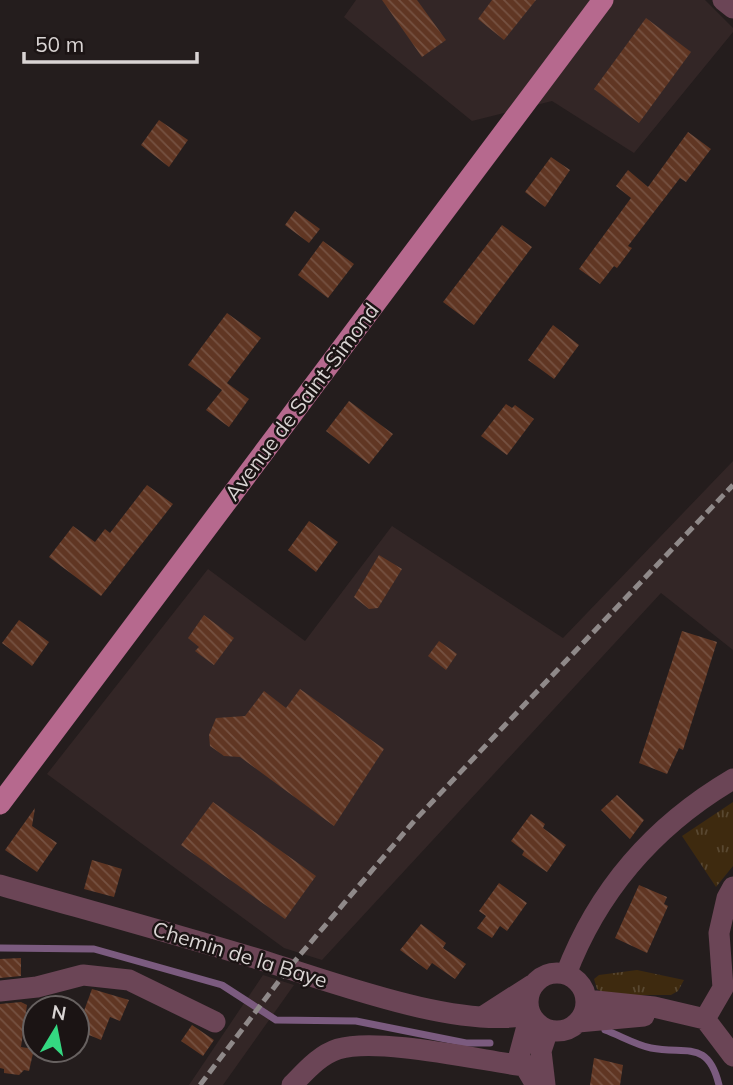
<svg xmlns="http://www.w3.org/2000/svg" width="733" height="1085" font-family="Mulish,sans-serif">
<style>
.built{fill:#332626}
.grass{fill:url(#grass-tufts)}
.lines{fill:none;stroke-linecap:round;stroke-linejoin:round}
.stream{stroke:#7b5b7f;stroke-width:7}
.building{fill:url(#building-back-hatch)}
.minor{stroke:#6b4556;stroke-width:21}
.major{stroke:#b6698e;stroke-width:21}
.rail{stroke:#8f8989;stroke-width:5;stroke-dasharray:10 5;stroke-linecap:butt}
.labels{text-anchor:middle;stroke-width:5;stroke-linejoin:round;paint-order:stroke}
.street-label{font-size:21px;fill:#d9d4d3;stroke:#1b1414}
</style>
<defs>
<pattern id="grass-tufts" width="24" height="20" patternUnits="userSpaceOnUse" patternTransform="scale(1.75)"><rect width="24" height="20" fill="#3e2a0f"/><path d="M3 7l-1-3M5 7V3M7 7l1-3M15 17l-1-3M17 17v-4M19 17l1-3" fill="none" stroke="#594831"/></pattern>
<pattern id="building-back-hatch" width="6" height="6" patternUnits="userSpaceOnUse" patternTransform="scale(1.75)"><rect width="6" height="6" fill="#603623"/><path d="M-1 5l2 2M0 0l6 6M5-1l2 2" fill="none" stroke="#765242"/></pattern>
</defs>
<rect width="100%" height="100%" fill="#241d1d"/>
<!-- built -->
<path class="built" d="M356,0H705L733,28V32L634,153L552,101L472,121L344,17Z
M733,461V650L661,593L322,960L284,948L47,774L208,569L305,641L392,526L563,638Z
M263,975L294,985L223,1085H189Z"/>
<!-- grass -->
<path class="grass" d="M733,802V866L716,887L682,836Z
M637,970L684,980L678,991L671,995H608L597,989L594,979L599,975Z"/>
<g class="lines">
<!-- stream -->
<path class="stream" d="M0,948L94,949L222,985L276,1020L356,1021L466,1043H490
M605,1030C619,1035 636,1045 651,1048C686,1055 708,1039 719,1085"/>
</g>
<!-- building -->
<path class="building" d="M382,0H417L446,40L422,57Z
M492,0H536L504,40L478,19Z
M646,18L691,52L639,123L594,89Z
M159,120L188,140L169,167L141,145Z
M688,132L711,149L686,182L680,178L628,246L632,248L617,268L614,266L600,284L579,269L631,198L616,186L628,170L648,187Z
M551,157L570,170L545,207L525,192Z
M295,211L320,229L309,243L285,225Z
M502,225L532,247L474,325L443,302Z
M323,241L354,264L328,298L298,275Z
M227,313L261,338L227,383L249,399L229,427L206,410L222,390L188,365Z
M553,325L579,345L554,379L528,360Z
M349,401L393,434L369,464L326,431Z
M506,404L512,408L515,405L534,419L507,455L481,436Z
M147,485L173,504L101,596L49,557L73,526L95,542L105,529L110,533Z
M309,521L338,542L316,572L288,550Z
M379,555L402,569L378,608L369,609L354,597Z
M204,615L234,638L214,665L195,651L199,647L188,638Z
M19,620L49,642L32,666L2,643Z
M682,631L717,642L683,750L679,748L667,774L639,763Z
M439,641L457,654L446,670L428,656Z
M300,689L384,749L334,826L240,757L224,756L210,746L209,735L216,718L245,716L264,691L286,708Z
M617,795L644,820L630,839L601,810Z
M213,802L316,876L285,919L181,845Z
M35,808L32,826L57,843L37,872L5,850Z
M531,814L545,824L543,828L566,845L547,872L522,855L524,851L511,841Z
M92,860L122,869L114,897L84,889Z
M499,883L527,903L507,931L500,926L492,938L477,928L486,916L479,911Z
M639,885L667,897L664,904L668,906L647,953L615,938Z
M421,924L446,943L443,948L466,964L455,979L432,963L427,970L400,950Z
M21,958V976L0,978V959Z
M92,989L129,1000L120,1021L110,1017L101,1040L77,1030Z
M21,1002L27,1005L21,1047L34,1049L29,1071L24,1070L19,1075L4,1073V1069L0,1068V1004Z
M192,1025L214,1040L203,1056L181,1041Z
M594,1058L623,1065L620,1085H590Z"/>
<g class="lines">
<!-- minor -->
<path class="minor" d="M723,0L733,8
M0,885C84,909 168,932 251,957C322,978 460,1032 530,1014
M528 1002a29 29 0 1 1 58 0a29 29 0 1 1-58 0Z
M566,974C598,890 655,825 733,779
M0,991L37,987L83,975L129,980L215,1022
M586,1000L654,1007L705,1019L733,1056
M482,1017L532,985
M705,1019L723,988L719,933L727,898L733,887
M533,1020L526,1030L519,1056L536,1085
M578,1022L644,1016
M292,1085C305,1072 319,1055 338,1049C378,1037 479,1060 524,1066
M545,1085L541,1051L548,1030"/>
<!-- major -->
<path class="major" d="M0,804L603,0"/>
<!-- rail -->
<path class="rail" d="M200,1085L288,969L415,820L733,485"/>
</g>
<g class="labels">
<!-- street labels -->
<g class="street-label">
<text transform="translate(302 402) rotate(-53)" y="7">Avenue de Saint-Simond</text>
<text transform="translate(240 955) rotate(17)" y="7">Chemin de la Baye</text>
</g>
</g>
<!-- north arrow -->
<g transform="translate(56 1029) rotate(10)"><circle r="33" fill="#1b1414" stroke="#676160" stroke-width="2"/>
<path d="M0-5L12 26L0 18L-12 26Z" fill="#34d881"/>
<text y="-10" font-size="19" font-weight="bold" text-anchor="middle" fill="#d9d4d3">N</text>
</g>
<!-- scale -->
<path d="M24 52v10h173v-10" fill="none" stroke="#d9d4d3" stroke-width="3.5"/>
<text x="35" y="52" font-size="21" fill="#d9d4d3" stroke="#1b1414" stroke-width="5" paint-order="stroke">50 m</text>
</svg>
